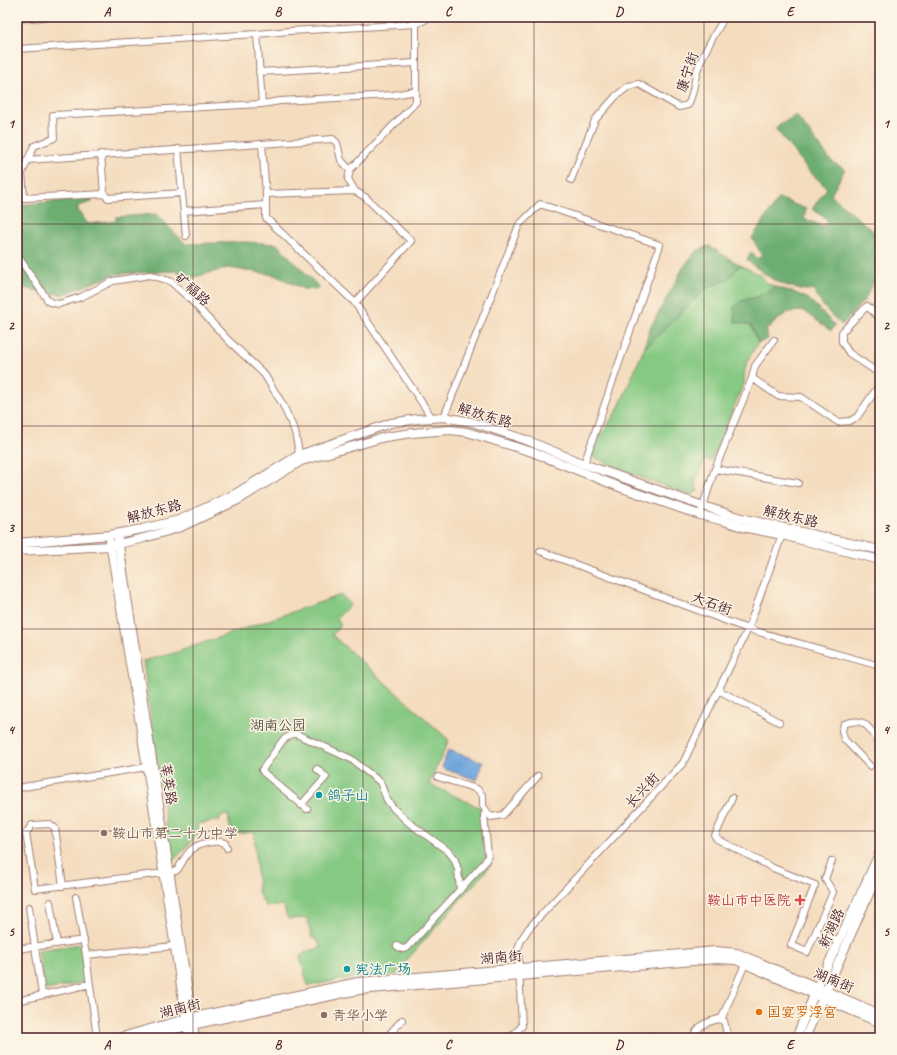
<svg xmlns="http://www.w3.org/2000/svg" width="897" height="1055" font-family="Caveat,'LXGW WenKai TC',sans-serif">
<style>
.green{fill:#86c983;stroke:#687457}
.forest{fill:#6cad71;stroke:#5b664e}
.water{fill:#6da4db;stroke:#5c6283}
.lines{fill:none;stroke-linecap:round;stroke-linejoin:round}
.minor-casing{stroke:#9f7e74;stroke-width:8}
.major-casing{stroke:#9f7e74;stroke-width:10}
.minor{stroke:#fff;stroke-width:6}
.major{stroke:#fff;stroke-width:8}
.grid{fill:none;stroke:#4a1f2b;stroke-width:1;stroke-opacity:0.55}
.culture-dot{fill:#0f9aa8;stroke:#fcf5e5;stroke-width:1.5}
.education-dot{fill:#8d6e63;stroke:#fcf5e5;stroke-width:1.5}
.health-dot{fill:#e0444e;stroke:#fcf5e5;stroke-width:1.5}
.food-dot{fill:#e8710a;stroke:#fcf5e5;stroke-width:1.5}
.labels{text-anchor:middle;stroke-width:3;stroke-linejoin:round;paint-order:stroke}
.street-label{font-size:14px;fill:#4a1f2b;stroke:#fcf5e5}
.park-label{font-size:14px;fill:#5c5245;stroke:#fcf5e5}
.culture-label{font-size:14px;fill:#0d838f;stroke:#fcf5e5;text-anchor:start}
.education-label{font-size:14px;fill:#785e54;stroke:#fcf5e5;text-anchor:start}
.health-label{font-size:14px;fill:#be3a42;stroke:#fcf5e5;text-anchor:end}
.food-label{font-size:14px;fill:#c56008;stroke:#fcf5e5;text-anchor:start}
.neatline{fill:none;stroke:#4a1f2b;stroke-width:1.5}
.grid-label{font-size:13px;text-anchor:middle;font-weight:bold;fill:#4a1f2b}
</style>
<rect width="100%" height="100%" fill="#fcf5e5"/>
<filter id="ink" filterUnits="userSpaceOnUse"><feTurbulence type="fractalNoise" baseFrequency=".025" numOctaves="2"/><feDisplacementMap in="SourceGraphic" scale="8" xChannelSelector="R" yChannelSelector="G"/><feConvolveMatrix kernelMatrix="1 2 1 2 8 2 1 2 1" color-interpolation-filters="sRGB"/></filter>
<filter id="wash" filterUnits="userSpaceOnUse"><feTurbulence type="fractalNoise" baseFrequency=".012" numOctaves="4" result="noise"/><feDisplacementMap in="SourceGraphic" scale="16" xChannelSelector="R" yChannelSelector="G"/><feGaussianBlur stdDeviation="0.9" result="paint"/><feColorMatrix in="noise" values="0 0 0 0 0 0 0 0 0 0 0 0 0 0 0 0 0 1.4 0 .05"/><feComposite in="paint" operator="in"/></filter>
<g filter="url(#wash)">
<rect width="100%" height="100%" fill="#f4dcbe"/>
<!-- green -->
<path class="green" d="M740,265L762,276L765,282L776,287L757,297L741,301L758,343C748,359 744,364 744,383L711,461L705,459L695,483L698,491L691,495L644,479L591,456L600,436L618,409L644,349L705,289L728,279Z
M341,595L351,604L337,618L341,625L332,635L449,740L429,784L483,809L481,813L483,846L491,865L399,969L397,975L339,980L308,986L300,956L308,951L321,948L316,939L312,937L307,918L288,919L283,905L266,907L258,892L254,832L238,834L230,828L228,815L220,816V820L197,824L198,834L171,863L143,661L174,653Z
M81,944L86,982L45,990L38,950Z"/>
<!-- forest -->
<path class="forest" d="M796,115L832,162L845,169L831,195L880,237V270L865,299L842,325C831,315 820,305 815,291C783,288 771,280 747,260L751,252L757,259L762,255L752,238L779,198L806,209L804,219L824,226L828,220L812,209L827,188L807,169L775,128Z
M92,198V202L78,206V210L88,224L116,221V217L156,214L186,244L245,242L277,244L320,288L305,290L275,275L228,268L187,279L175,271L115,274L62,295L17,287V205Z
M709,246L740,265L728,279L705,289L644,349L649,330L683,268L696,251Z
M776,287L793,292L809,299L835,325L831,331L804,311L788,312L766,329L768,339L758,343L751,325L735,322L734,307L741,301L757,297Z"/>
<!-- water -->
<path class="water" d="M448,750L483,762L477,780L442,768Z"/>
</g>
<g filter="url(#ink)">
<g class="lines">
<!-- minor casing -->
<g class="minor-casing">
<path id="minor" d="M139,17H159
M411,17L416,24
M17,19L45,17
M257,34L262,104
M17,49L257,34L290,31L416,24
M259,72L416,63
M262,144L266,194
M178,149L186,236
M101,154L104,194
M27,160L333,139L337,143L341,160L350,170
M571,180L595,120L616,96L629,86L639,84L679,107L688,105C694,93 694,80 698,68C705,50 715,33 725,17
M355,191L348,179L350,170L416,102V24L431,17
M182,193L108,198L104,194L24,198L22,173L34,146L54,138L53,115L262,104L280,101L393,95L416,91
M184,211L266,205
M17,255L49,302L59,304L81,297L113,281L150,275L170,281L190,299L228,340L264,374L283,405L295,432L300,458
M355,303L411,241L365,197L355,191L266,194V218L352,300L355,303L374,331L432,418
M880,318L867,306L842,332V342L849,353L880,374
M752,378L778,396L801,397L838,422L850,421L857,417L880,384
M444,417L519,225L540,204L660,245L584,464
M715,469L798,483
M700,515L715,469L752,378L755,366L774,340
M540,551L748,629L880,666
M718,690L779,722
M870,766L844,739L842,730L844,724C865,716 868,727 880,743
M438,777L477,789L483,796V806L491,817L503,815L538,776
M17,788L147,767
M732,798L715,836L717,839L773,868L815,885L791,945L807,952L833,892L825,879L832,861
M301,805L326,777L317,769
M307,809L264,773L262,770L283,740L294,733L351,759L380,782L387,800L394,809L408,822L448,851L455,860L458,870L460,890
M169,872L176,871L178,869C182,863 186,854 191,850C198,843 216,840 225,843L227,848
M63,886L55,828L50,824L32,825L26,833L35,889L163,873
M76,897L86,955L97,1038
M50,902L57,944
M29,907L42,994
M817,932L839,942
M397,946L402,949L407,948L485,862L488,856L484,815L486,812
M17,949L84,940
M86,955L174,946
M17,1001L90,984
M721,1020L745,964
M386,1038L402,1020
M510,1038L522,1026L518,949L521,940L529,928L683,763L748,629L782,535
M693,1038C698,1025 706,1022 719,1019L724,1021L728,1038"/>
</g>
<!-- major casing -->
<g class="major-casing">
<path id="major" d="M118,539L195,1038
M110,542L147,767L189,1038
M17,543L110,535L142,529L179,520L235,494L299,455L391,423L417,419L444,417L472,422L526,440L584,464L703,506L741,518L880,550
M17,551L110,546L144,538L181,527L238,500L301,461L385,437L412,433L450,430L467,432L532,452L622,488L700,515L724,521L743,527L782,535L880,560
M118,1038L185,1019L358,982L716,951L737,953L880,1014
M146,1038L187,1026L359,990L716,959L736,960L880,1023
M796,1038L814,995L880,852
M805,1038L880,869"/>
</g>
<!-- minor -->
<use href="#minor" class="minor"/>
<!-- major -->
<use href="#major" class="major"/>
</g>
</g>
<!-- grid -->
<path class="grid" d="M193,17V1038M363,17V1038M534,17V1038M704,17V1038M17,224H880M17,426H880M17,629H880M17,831H880"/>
<!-- markers -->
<g class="culture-dot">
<circle cx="319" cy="795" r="4"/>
<circle cx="347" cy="969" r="4"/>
</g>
<g class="education-dot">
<circle cx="104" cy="833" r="4"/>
<circle cx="324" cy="1015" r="4"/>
</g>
<path class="health-dot" d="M798 894h4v4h4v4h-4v4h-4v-4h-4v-4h4z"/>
<circle class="food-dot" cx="759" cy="1012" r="4"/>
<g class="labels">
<!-- street labels -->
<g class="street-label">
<text transform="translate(687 72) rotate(-72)" y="5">康宁街</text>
<text transform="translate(193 289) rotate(42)" y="5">矿福路</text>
<text transform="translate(485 415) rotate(16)" y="5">解放东路</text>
<text transform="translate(154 511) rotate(-15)" y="5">解放东路</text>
<text transform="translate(791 516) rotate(13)" y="5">解放东路</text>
<text transform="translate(712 603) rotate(20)" y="5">大石街</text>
<text transform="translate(169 784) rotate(81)" y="5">莘英路</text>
<text transform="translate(642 790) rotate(-47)" y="5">长兴街</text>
<text transform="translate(831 928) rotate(-65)" y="5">新湖路</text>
<text transform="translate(501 957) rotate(-5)" y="5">湖南街</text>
<text transform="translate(834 980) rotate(23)" y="5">湖南街</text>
<text transform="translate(180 1008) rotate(-14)" y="5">湖南街</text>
</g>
<!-- park labels -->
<g class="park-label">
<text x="278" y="730">湖南公园</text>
</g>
<!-- culture labels -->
<g class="culture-label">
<text x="327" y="800">鸽子山</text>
<text x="355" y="974">宪法广场</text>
</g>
<!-- education labels -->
<g class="education-label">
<text x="112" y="838">鞍山市第二十九中学</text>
<text x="332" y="1020">青华小学</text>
</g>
<!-- health labels -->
<g class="health-label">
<text x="791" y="905">鞍山市中医院</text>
</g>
<!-- food labels -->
<g class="food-label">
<text x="767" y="1017">国宴罗浮宫</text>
</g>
</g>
<!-- margin -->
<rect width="897" height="1055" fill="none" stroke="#fcf5e5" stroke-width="44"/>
<rect x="22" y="22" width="853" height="1011" class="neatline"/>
<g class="grid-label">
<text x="107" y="16">A</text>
<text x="278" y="16">B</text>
<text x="448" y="16">C</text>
<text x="619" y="16">D</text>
<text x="790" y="16">E</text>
<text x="11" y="128">1</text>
<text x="886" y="128">1</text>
<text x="11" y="330">2</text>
<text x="886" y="330">2</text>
<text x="11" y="532">3</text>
<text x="886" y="532">3</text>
<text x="11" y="734">4</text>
<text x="886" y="734">4</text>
<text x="11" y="936">5</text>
<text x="886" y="936">5</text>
<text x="107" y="1049">A</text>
<text x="278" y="1049">B</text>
<text x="448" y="1049">C</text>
<text x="619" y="1049">D</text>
<text x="790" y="1049">E</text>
</g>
</svg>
